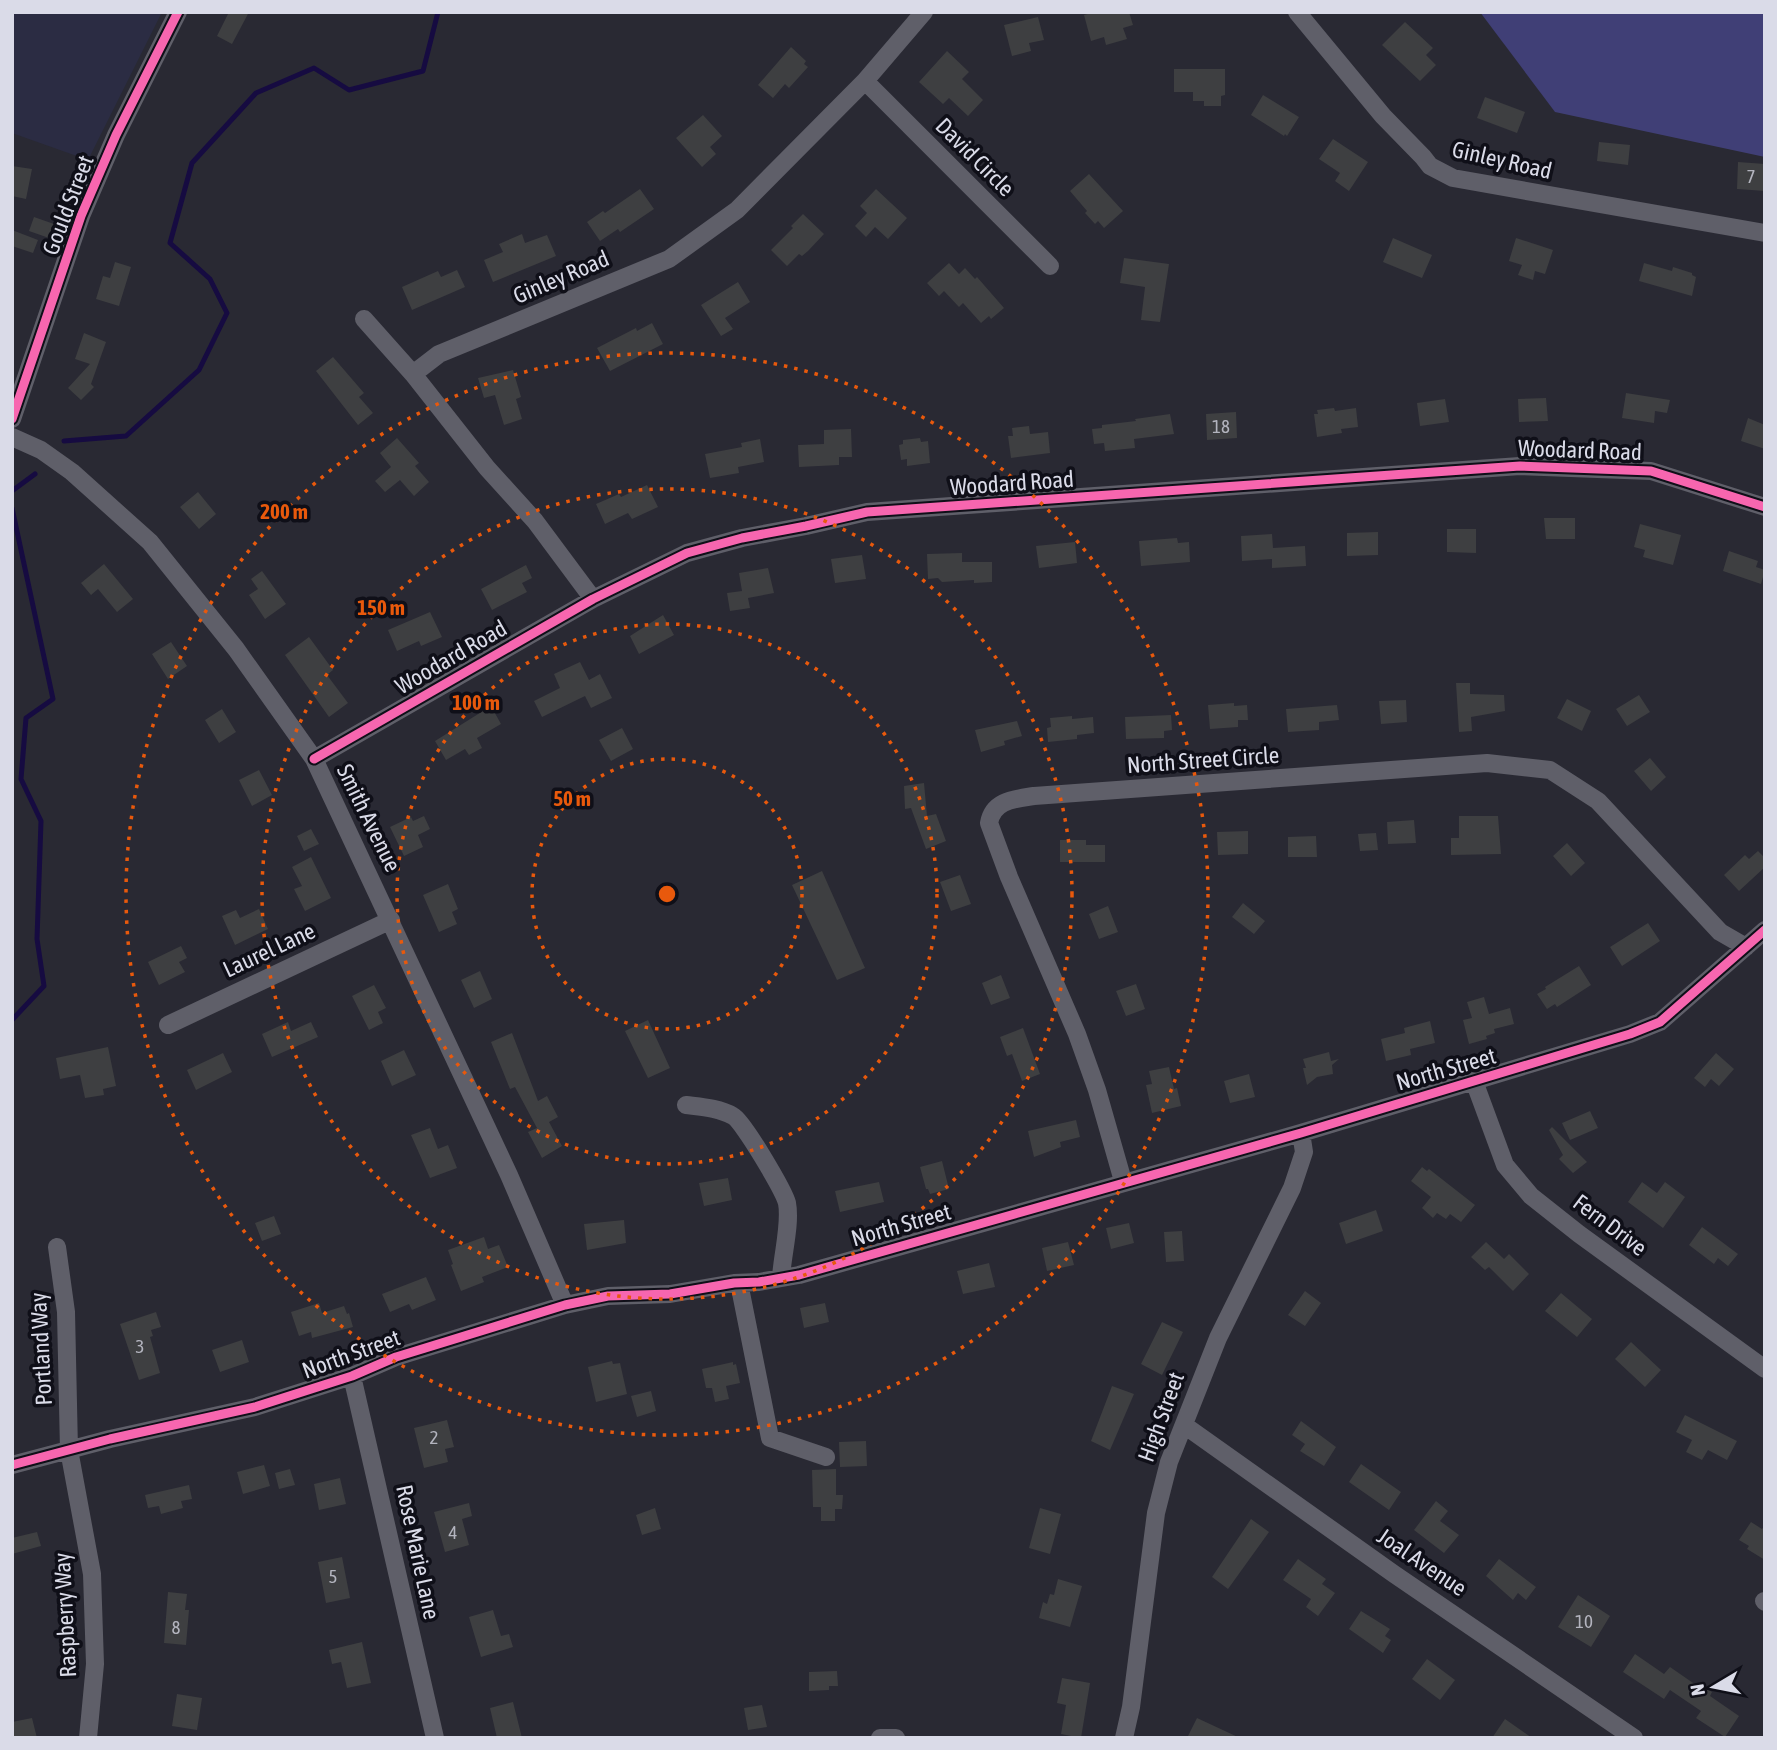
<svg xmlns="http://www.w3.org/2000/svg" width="1777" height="1750" font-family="'Asap Condensed',sans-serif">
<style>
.built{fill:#2b2c43}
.forest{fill:#403f76}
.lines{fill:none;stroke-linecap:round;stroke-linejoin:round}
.stream{stroke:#160b41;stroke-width:5}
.building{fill:#3e3f41}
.minor{stroke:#5f5f69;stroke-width:18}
.cycleway-casing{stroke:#0f0f18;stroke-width:13}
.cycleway{stroke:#f766af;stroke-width:9}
.ring{fill:none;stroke:#e8590c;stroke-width:3.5;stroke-dasharray:3.5 7}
.labels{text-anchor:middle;stroke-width:7;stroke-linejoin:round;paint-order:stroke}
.number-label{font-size:19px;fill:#b3b4be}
.street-label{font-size:23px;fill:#dadbe8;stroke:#0f0f18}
.centre{fill:#e8590c;stroke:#0f0f18;stroke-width:3.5}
.ring-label{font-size:21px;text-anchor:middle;font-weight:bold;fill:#e8590c;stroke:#0f0f18;stroke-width:7;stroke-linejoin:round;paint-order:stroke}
</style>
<rect width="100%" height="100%" fill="#292933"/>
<!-- built -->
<path class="built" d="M12,12H162L88,160L12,133Z"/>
<!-- forest -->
<path class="forest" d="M1480,12H1765V157L1555,112Z"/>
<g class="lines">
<!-- stream -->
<path class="stream" d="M64,441L126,436L199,370L227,313L210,279L170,243L192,163L256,93L314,68L349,90L423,71L438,12
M12,491L35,474
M12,508L53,699L26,718L21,779L41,821L37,939L44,986L12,1020"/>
</g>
<!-- building -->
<path class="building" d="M229,12H249L232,44L217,36Z
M1095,12H1129L1133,25L1123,28L1127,39L1106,45L1104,37L1091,41L1084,15Z
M1038,17L1044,40L1029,43L1031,51L1012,56L1004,25Z
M1405,22L1433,48L1426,55L1436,65L1420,81L1382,45Z
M791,47L806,61L804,64L808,67L789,88L785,84L773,98L758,85Z
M947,51L969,72L962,79L983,100L968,116L949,98L943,104L919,82Z
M1174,69H1225V95L1221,96V106H1204V101H1193V92H1174Z
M1263,95L1299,117L1287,136L1285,134L1284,136L1251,115Z
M1485,97L1525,112L1517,133L1477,118Z
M703,115L722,136L710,147L716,154L702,167L676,138Z
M1333,139L1368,162L1349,191L1335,181L1340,173L1319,159Z
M1599,142L1630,145L1628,165L1597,161Z
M1738,162L1765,164V191L1737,189Z
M12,166L32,169L26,199L12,196Z
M1089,174L1123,211L1104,228L1098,221L1095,224L1085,213L1087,211L1070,191Z
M640,189L654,209L620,232L618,229L600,241L587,222L603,211L605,213Z
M876,189L907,218L888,239L875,227L866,237L855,226L867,213L860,206Z
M803,214L824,234L808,251L802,256L799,254L787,266L771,250L793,228L791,226Z
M34,217L54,224L49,238L29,231Z
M12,230L38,240L33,253L12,246Z
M522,234L525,243L547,235L556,256L493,282L484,260L503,252L499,244Z
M1393,238L1432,255L1422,278L1383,262Z
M1516,238L1553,250L1545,274L1535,271L1533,280L1518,275L1522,265L1509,261Z
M1124,258L1169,264L1160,322L1141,320L1145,287L1120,283Z
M115,262L131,267L119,306L96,299L103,276L110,278Z
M949,263L959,274L965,268L975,279L977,277L1004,308L991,319L989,316L981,323L963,303L959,307L944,291L939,296L927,283Z
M1644,263L1672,271L1673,267L1692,273V275L1696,277L1692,296L1639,281Z
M457,270L465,287L412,310L402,287L438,271L441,277Z
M738,282L750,302L725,318L733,329L721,336L701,305Z
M652,323L663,344L610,371L597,348L636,328L637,331Z
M84,333L106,342L91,384L94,387L81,400L68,388L90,364L75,359Z
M333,357L364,393L359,397L373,413L358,425L316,371Z
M513,370L521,397L516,399L522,419L504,425L495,395L484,398L478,378Z
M1626,393L1670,400L1667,413L1655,411L1654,423L1622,418Z
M1546,398L1548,421L1519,422L1518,399Z
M1445,399L1449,422L1420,426L1417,403Z
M1334,408L1335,411L1356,408L1358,427L1341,429L1342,433L1317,437L1314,414H1318L1317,410Z
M1236,412L1237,438L1207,440L1206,414Z
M1170,414L1174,434L1134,439L1135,448L1105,451L1104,443L1094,444L1092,429L1102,428V425L1136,421L1135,419Z
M1748,418L1765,425V449L1741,441Z
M1029,426L1030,434L1048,432L1050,453L1011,458L1008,436H1013L1012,428Z
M851,429L852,457H839V465L799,467L798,445L824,444V430Z
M397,438L419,463L415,466L429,482L414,496L400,480L385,492L375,481L391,467L380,453Z
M920,438L921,442L928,441L930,463L907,466V459L901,460L899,445L903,444V440Z
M760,439L764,462L738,467L739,473L710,478L705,454L742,447L741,443Z
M647,485L658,507L632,519L628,513L605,524L596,504L619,494L621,497Z
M198,492L216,514L199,529L180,507Z
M1544,518H1575V539H1546Z
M1640,524L1681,535L1673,565L1643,557L1645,550L1634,547Z
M1447,529H1476V553L1447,552Z
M1378,532V555L1347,556V533Z
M1272,534L1273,548L1305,546L1306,566L1272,568V559L1242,561L1241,536Z
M1177,538L1178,543L1189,542L1190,562L1141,566L1139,541Z
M1075,542L1077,563L1039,568L1036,546Z
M1729,551L1758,561L1756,567L1765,570L1761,584L1723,571Z
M962,553V562H992V582L974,583V580L942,582L938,578L928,579L927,554Z
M862,555L866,579L835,583L831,559Z
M104,564L133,599L117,612L98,589L91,595L81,583Z
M526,565L532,578L522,583L527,592L492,610L481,589Z
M768,568L774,593L748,598L750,608L730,611L727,593L742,591L739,573Z
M262,571L286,604L265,619L249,595L258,589L251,579Z
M430,612L442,637L421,646L419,641L397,651L388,630Z
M663,615L674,635L639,654L630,636Z
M309,637L333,670L327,675L348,703L329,717L285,655Z
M171,642L187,666L168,679L152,654Z
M580,662L589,680L600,674L612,698L591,708L585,696L542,717L534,701L560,688L554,674Z
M1456,683H1470V694L1504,695L1505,711L1471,717L1472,731L1459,732Z
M1639,695L1650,712L1627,726L1616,709Z
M1567,699L1591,711L1582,731L1557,718Z
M1406,700L1407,722L1381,724L1379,701Z
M1234,703V706L1247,705L1248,720H1238V727L1210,729L1208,705Z
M1337,705L1339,720L1319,722V730L1288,732L1286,709Z
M491,706L501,724L477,738L482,748L469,755L465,749L446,760L435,741Z
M222,709L236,732L219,743L205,720Z
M1171,715L1172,730L1164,731V738L1126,739L1125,717Z
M1072,716V719L1093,717L1094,733L1077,735V739L1048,742L1047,728L1051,727L1050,718Z
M1017,721L1022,736L1004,741L1005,745L981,752L975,730Z
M622,728L633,749L611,761L599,740Z
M1650,758L1666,777L1651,791L1634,771Z
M259,770L272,795L252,806L239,780Z
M924,783L927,816L936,814L946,841L926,849L911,808L905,809L904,786Z
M424,816L430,829L418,835L423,847L404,856L390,827L411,817L413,821Z
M1459,816H1498L1501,854L1451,855V838H1459Z
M1414,820L1416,843L1388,844L1387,822Z
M311,829L319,844L304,851L297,836Z
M1248,831V854L1218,855L1217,832Z
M1376,833L1378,850L1360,851L1358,834Z
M1316,836L1317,857H1288V837Z
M1060,840H1086V845H1105V862H1060Z
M1567,843L1585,863L1571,876L1553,856Z
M1758,851L1765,858V867L1739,891L1724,875L1745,855L1749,859Z
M311,857L331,898L305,911L294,889L302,886L292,867Z
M822,871L865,968L837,980L792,885Z
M960,875L971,904L951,911L940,882Z
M448,884L458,909L452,912L457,924L439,932L423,895Z
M1243,903L1265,921L1254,934L1232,917Z
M1108,906L1118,932L1099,939L1089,914Z
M259,909L268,929L235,945L222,916L236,910L240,918Z
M1648,923L1660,941L1622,966L1610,947Z
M181,946L187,958L179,962L185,972L159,985L148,962Z
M1579,966L1591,985L1557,1007L1555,1004L1547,1009L1537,994L1546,989L1545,987Z
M480,971L492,999L474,1008L461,980Z
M1001,975L1010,998L991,1005L982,983Z
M1136,984L1145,1009L1126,1016L1116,991Z
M374,985L386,1008L378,1012L383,1023L369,1030L352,996Z
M1484,997L1489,1014L1510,1008L1514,1024L1494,1029L1495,1033L1486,1036L1487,1039L1469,1044L1463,1020L1472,1018L1467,1002Z
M648,1020L670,1068L648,1078L625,1031Z
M1430,1021L1435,1043L1410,1049L1411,1055L1386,1061L1381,1039L1405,1033L1404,1028Z
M288,1022L291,1031L311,1022L318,1037L272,1057L262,1034Z
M1023,1028L1040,1074L1022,1081L1012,1054L1007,1056L1000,1037Z
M512,1033L538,1101L547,1096L558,1117L549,1122L562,1146L542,1158L528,1132L537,1128L515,1087L510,1089L491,1042Z
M108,1047L116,1086L103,1089L104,1095L85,1098L80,1075L60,1079L56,1058Z
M404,1050L416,1075L392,1086L381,1061Z
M1329,1052L1331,1061L1339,1059L1332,1065L1333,1074L1317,1077L1307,1085L1303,1068H1306L1303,1059Z
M223,1053L232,1072L196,1090L187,1070Z
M1716,1053L1734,1069L1719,1086L1711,1079L1705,1087L1694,1078Z
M1169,1067L1174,1089L1177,1088L1181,1106L1152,1113L1146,1085L1152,1084L1149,1071Z
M1249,1074L1255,1097L1230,1103L1224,1081Z
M1590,1111L1598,1128L1570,1140L1562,1123Z
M1076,1120L1080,1137L1060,1142L1061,1147L1034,1157L1028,1131Z
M1552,1127L1587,1162L1573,1173L1559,1159L1563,1155L1549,1130Z
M430,1128L438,1149L448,1145L457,1168L430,1178L411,1135Z
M942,1161L949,1189L930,1194L928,1189H926L920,1167Z
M1422,1167L1427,1171L1429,1169L1475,1205L1461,1222L1450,1214L1446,1219L1437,1213L1433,1218L1422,1208L1431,1197L1411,1181Z
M728,1178L732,1200L704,1206L699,1183Z
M879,1182L884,1202L840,1212L835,1191Z
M1642,1182L1657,1193L1665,1182L1685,1197L1663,1228L1628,1202Z
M1376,1210L1383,1231L1346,1244L1339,1223Z
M274,1216L281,1234L262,1241L255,1223Z
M624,1220L626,1243L587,1250L584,1224Z
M1129,1223L1134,1243L1111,1249L1106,1228Z
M1702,1227L1738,1254L1728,1266L1718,1258L1714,1264L1689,1245Z
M1182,1231L1184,1261L1166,1262L1164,1232Z
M484,1237L488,1249L499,1245L508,1267L482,1277L484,1282L461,1291L451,1265L453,1264L448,1250Z
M1068,1242L1074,1265L1047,1271L1042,1248Z
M1486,1242L1504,1259L1509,1254L1529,1274L1513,1291L1489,1267L1485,1270L1471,1257Z
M989,1263L995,1287L963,1294L957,1271Z
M426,1277L436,1300L412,1310L409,1304L390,1312L382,1294Z
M1305,1291L1321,1303L1305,1326L1288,1315Z
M1561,1293L1592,1319L1577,1337L1545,1311Z
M319,1303L322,1313L344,1306L347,1314L349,1313L353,1327L312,1338L311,1332L299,1336L291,1312Z
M825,1303L829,1322L804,1328L800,1308Z
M156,1312L161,1327L151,1330L153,1336L150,1337L160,1373L139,1380L120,1324Z
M1162,1322L1183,1332L1162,1375L1141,1364Z
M242,1340L249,1362L220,1372L212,1350Z
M1631,1342L1661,1370L1645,1387L1615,1359Z
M612,1361L613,1364L620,1363L627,1394L596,1402L588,1367Z
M733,1362V1365L736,1364L740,1383L726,1386L729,1399L715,1402L712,1388H706L702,1369Z
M1112,1386L1134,1394L1110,1450L1091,1441Z
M651,1391L656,1411L637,1417L631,1396Z
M1685,1415L1737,1441L1727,1460L1708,1450L1702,1460L1686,1452L1692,1440L1676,1432Z
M447,1420L454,1447L445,1449L448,1462L424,1468L414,1428Z
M1301,1421L1336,1447L1324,1466L1300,1451L1305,1444L1292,1435Z
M866,1441L867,1466L840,1467L839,1442Z
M1361,1464L1401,1492L1389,1510L1349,1482Z
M264,1465L270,1486L243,1494L237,1472Z
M290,1469L295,1485L279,1489L275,1473Z
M836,1469V1495H843L842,1509H835V1521H821V1507H813L812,1470Z
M340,1478L346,1504L319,1510L314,1484Z
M189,1485L192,1499L181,1501L183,1508L161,1514L159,1506L148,1508L145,1495Z
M1436,1501L1448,1511L1440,1521L1459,1535L1444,1553L1414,1530Z
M469,1503L472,1516L462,1519L469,1545L445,1552L434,1512Z
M655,1508L661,1529L642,1535L636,1515Z
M1040,1508L1061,1514L1050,1554L1029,1548Z
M1251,1519L1269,1532L1228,1589L1212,1577Z
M1751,1522L1762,1529L1765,1525V1560L1747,1549L1749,1546L1739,1540Z
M37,1532L41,1546L12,1554V1538Z
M342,1557L350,1598L326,1603L318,1562Z
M1298,1559L1326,1579L1322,1584L1335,1593L1318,1616L1306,1607L1311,1599L1283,1580Z
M1499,1559L1536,1587L1526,1600L1518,1593L1513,1600L1486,1576Z
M1058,1579L1082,1586L1070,1627L1039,1618L1043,1602L1047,1604L1050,1594L1054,1595Z
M168,1592L187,1594L185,1610H189L186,1645L164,1643Z
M1578,1595L1610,1616L1591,1647L1558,1627Z
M493,1610L501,1636L509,1634L513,1647L481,1657L469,1617Z
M1361,1611L1390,1629L1385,1636L1391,1640L1383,1653L1349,1629Z
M362,1642L371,1683L347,1688L341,1662L332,1664L329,1650Z
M1635,1654L1664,1674L1670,1667L1696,1685L1698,1683L1712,1692L1710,1696L1739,1716L1725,1737L1696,1718L1701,1711L1670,1690L1664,1699L1623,1672Z
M1427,1659L1455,1680L1440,1700L1412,1679Z
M837,1671L838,1686H829V1690L809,1691V1672Z
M1062,1678L1090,1683L1081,1738L1061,1734L1066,1705L1057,1703Z
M177,1694L202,1698L197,1730L172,1726Z
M513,1702L522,1738H497L490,1708Z
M762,1705L767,1727L748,1730L744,1708Z
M32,1718L37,1738H14L12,1722Z
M1197,1718L1240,1738H1187Z
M1505,1719L1532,1738H1492Z"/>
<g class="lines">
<!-- minor -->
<path class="minor" d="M1297,12L1383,116L1423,157L1430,166L1453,178L1765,233
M865,81L1050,266
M364,319L413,374
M12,419L81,216L116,135L178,12
M12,437L41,450L72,472L150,542L236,649L314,759L509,1175L565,1305
M593,599L535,521L487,468L413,374L439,354L669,259L737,210L865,81L924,12
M314,759L593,599L687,553L742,538L806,526L867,512L1520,466L1651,471L1765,507
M168,1025L391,920
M1474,1081L1505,1165L1531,1196L1579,1234L1765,1369
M686,1105C702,1107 719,1108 733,1116C743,1121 784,1191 787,1203C791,1224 782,1256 781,1278
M1123,1181L1097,1090L1077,1034L1009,877L989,823C993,800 1015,799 1034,796L1487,763L1550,770L1598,801L1720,932L1746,947
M57,1247L66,1312L69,1450L92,1574L95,1664L88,1738
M739,1283L770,1438L826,1457
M352,1376L435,1738
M1184,1425L1394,1574L1634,1738
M12,1465L110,1439L255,1407L352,1376L396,1357L565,1305L608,1296L670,1294L734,1283L759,1282L799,1275L1301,1133L1630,1034L1660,1022L1765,930
M1764,1601L1765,1602
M880,1738H896
M1124,1738L1131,1707L1156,1513L1169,1462L1218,1338L1292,1188L1304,1152L1301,1133"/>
<!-- cycleway casing -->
<g class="cycleway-casing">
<path id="cycleway" d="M12,419L81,216L116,135L178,12
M314,759L593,599L687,553L742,538L806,526L867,512L1520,466L1651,471L1765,507
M12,1465L110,1439L255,1407L352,1376L396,1357L565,1305L608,1296L670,1294L734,1283L759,1282L799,1275L1301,1133L1630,1034L1660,1022L1765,930"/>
</g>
<!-- cycleway -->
<use href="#cycleway" class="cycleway"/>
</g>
<!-- distance rings -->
<g class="ring">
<circle cx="667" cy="894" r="135"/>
<circle cx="667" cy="894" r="270"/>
<circle cx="667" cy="894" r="405"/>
<circle cx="667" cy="894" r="541"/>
</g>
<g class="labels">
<!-- number labels -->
<g class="number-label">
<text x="1751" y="183">7</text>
<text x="1221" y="433">18</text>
<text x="140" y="1353">3</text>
<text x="434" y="1444">2</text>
<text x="453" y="1539">4</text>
<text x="333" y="1583">5</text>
<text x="1584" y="1628">10</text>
<text x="176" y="1634">8</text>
</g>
<!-- street labels -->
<g class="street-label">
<text transform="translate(975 157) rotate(45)" y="8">David Circle</text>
<text transform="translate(1502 160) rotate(13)" y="8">Ginley Road</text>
<text transform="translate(68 205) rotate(-69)" y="8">Gould Street</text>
<text transform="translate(561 277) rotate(-23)" y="8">Ginley Road</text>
<text transform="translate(1580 450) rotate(2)" y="8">Woodard Road</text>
<text transform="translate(1012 483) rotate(-4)" y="8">Woodard Road</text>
<text transform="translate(451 657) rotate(-30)" y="8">Woodard Road</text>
<text transform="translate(1203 760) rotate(-4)" y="8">North Street Circle</text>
<text transform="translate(369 818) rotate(64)" y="8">Smith Avenue</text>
<text transform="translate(269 950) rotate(-25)" y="8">Laurel Lane</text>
<text transform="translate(1446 1069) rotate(-16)" y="8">North Street</text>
<text transform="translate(901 1225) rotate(-16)" y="8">North Street</text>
<text transform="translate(1610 1225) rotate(37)" y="8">Fern Drive</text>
<text transform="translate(41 1349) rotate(-93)" y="8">Portland Way</text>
<text transform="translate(351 1354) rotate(-20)" y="8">North Street</text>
<text transform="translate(1161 1417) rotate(-70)" y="8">High Street</text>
<text transform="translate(418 1552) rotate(78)" y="8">Rose Marie Lane</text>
<text transform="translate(1422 1562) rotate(34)" y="8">Joal Avenue</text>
<text transform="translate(65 1615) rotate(-93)" y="8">Raspberry Way</text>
</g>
</g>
<circle cx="667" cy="894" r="10" class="centre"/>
<g class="ring-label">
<text x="284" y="519">200 m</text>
<text x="381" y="615">150 m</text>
<text x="476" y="710">100 m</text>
<text x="572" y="806">50 m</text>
</g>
<!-- border -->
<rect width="1777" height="1750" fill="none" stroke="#dadbe8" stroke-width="28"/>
<!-- north arrow -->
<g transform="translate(1714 1687) rotate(260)" stroke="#0f0f18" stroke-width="5" paint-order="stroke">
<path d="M0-5L12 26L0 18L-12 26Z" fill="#dadbe8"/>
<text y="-10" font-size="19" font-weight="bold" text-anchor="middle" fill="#dadbe8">N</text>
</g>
</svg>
